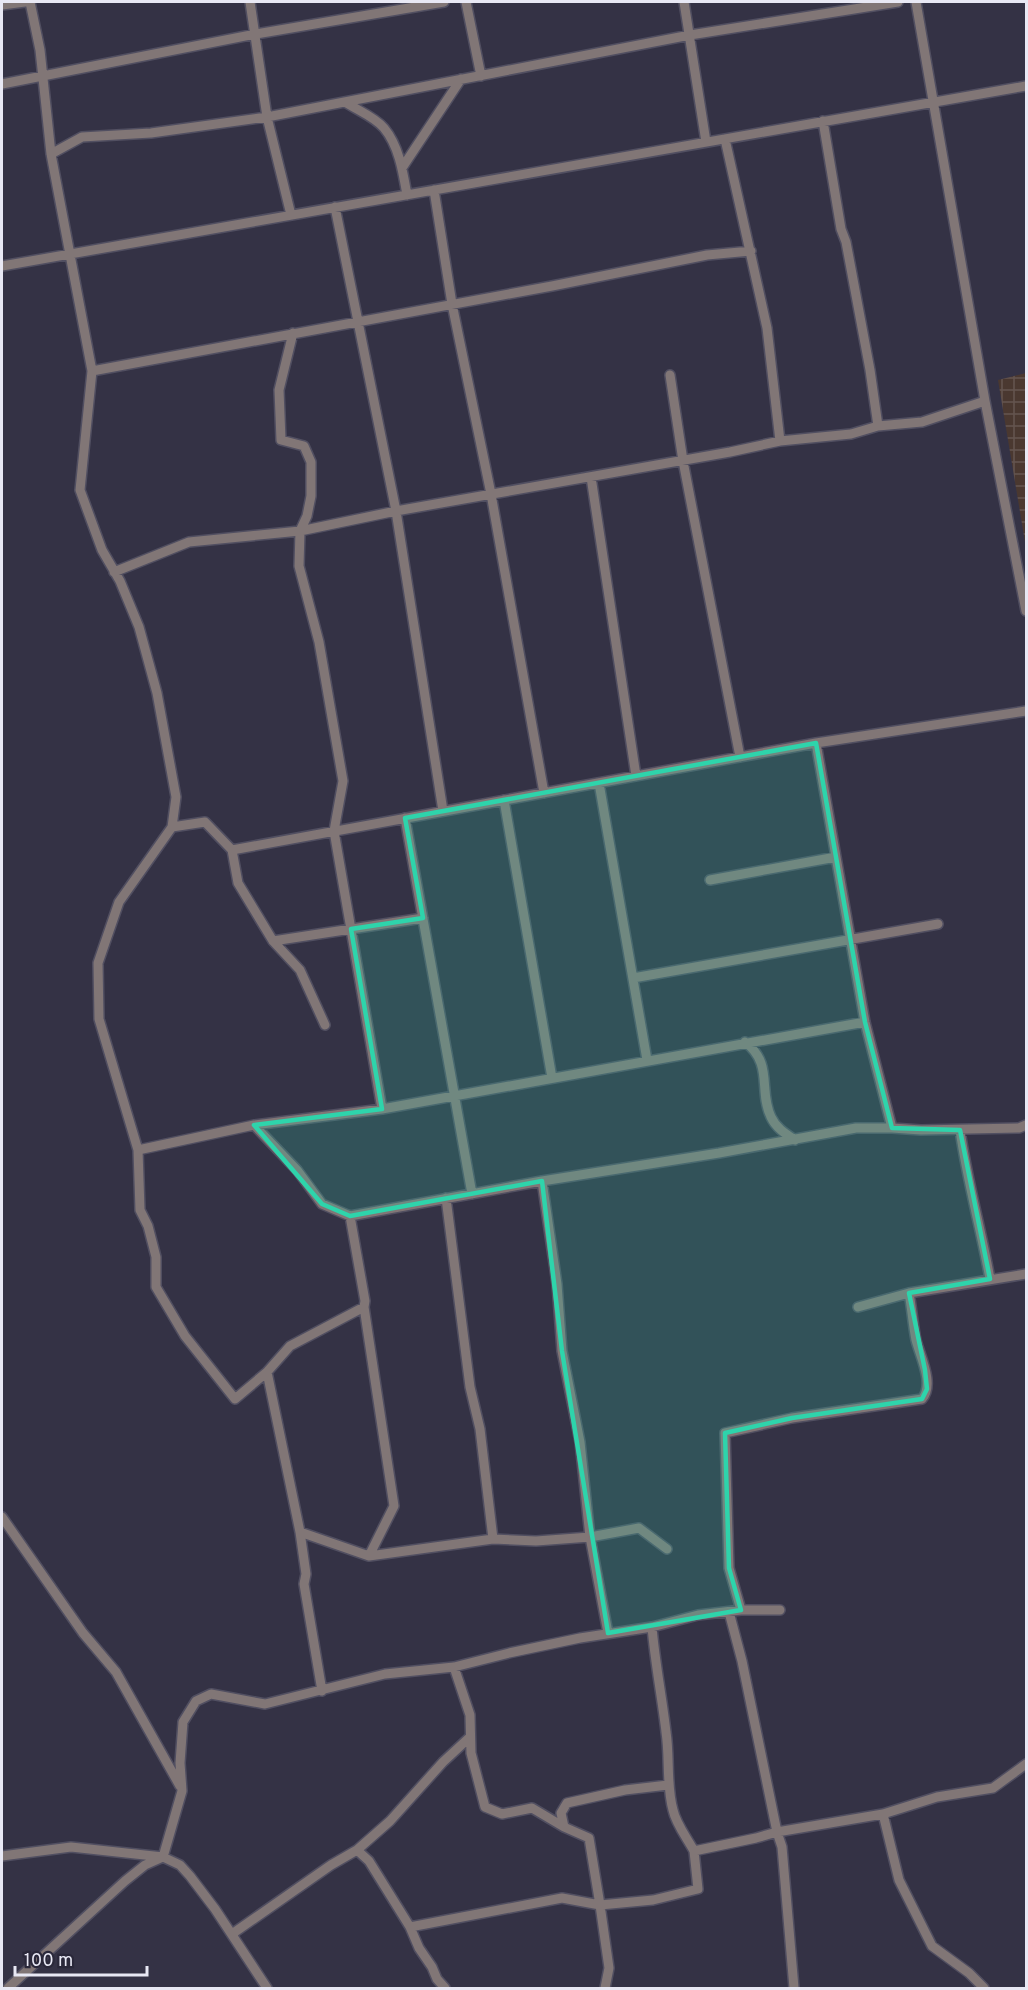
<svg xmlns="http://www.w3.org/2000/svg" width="1028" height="1990" font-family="Overpass,sans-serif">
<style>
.industrial{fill:url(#industrial-grid)}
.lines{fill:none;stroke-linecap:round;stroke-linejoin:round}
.minor-casing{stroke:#514f61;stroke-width:12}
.minor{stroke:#817676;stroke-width:9}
.marked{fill:#2ed4ab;fill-opacity:0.2;stroke:#2ed4ab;stroke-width:4.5;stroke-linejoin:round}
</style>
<defs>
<pattern id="industrial-grid" width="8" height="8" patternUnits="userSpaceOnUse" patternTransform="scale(1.5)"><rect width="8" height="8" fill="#4a3830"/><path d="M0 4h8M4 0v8" fill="none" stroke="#64554f"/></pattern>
</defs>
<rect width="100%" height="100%" fill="#343245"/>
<!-- industrial -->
<path class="industrial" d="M1026,373V548L998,380Z"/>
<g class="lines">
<!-- minor casing -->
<g class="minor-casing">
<path id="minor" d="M30,2L40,50L51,154L92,371L80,490L102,550L120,581L139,627L157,693L176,797L172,827L119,902L98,963L99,1019L138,1150L140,1210L148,1226L156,1257V1287L185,1336L235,1399L267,1372L300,1532L306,1574L304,1584L322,1691
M250,2L267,117L291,215
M466,2L481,76
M684,2L706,142
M916,2L985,401L1026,611
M2,5L25,2
M2,84L256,34L444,2
M345,102C357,110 375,117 384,128C399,146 403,172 407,195
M823,121L841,229L846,242L870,370L878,426
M725,139L767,328L780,441
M51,154L82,137L151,133L267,117L690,35L898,2
M402,168L461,79
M434,190L452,304L491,494L544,793
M335,207L396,511L443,811
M2,266L1026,86
M293,333L279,390L281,440L304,446L311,462V496L307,516L300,531L299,566L319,642L343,781L334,831L382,1109
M92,371L552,286L707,255L751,251
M670,375L683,461L740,757
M591,477L636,776
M114,572L189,542L300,531L396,511L730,452L780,441L851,434L878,426L922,422L985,401
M816,743L865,1022L892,1128
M599,783L647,1060
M504,800L552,1078
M405,818L472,1194
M172,827L205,822L232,850L238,883L273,941L300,970L325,1025
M232,850L816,743L1026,711
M710,880L836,857
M273,941L423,918
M633,978L938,924
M745,1042C774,1064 758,1090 771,1117C776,1128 786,1134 795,1140
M254,1125L297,1170L322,1204L350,1216L542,1181L719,1153L856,1128H892L921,1130L1019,1128L1026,1125
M960,1130C967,1180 981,1229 990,1279
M138,1150L254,1125L382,1109L865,1022
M542,1181L557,1284L562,1351L580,1442L590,1537L608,1633
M446,1198L470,1387L480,1429L493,1539
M350,1216L365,1301L364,1307L394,1506L369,1556
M858,1307L909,1293L1026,1274
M267,1372L290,1346L364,1307
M2,1517L83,1633L116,1672L180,1786
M300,1532L369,1556L493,1539L536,1541L590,1537L639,1528L667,1549
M741,1610L729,1568L725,1433L792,1418L922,1399C935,1385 920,1356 916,1340C913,1325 912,1309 909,1293
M729,1612L742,1661L777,1832L782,1847L794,1988
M652,1627C655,1663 662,1697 666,1732C670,1758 666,1785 673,1810C676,1824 687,1838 694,1851
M454,1667L470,1715L471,1753L485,1807L502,1814L532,1808L564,1827L561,1813L567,1803L625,1790L668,1785
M883,1814L899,1880L932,1946L969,1973L984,1988
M357,1850L369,1861L410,1927L419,1948L432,1967L437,1979L445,1988
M2,1856L71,1847L163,1857L182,1791L180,1763L183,1722L196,1701L211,1694L265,1704L385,1674L454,1667L509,1653L580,1638L652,1627L698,1615L741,1610H780
M410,1927L562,1898L600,1905L589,1838L564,1827
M232,1934L331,1865L357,1850L390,1821L443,1762L470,1737
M8,1988L125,1881L145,1865L163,1857L180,1865L190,1876L215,1909L267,1988
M605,1988L609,1968L600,1905L653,1900L698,1889L694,1851L756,1838L777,1832L883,1814L937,1797L993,1788L1026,1764"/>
</g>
<!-- minor -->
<use href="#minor" class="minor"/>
</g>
<!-- marked area -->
<path class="marked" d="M816,743L865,1022L892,1128L960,1130L990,1279L909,1293L925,1370L927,1389L922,1399L792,1418L725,1433L729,1568L741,1610L608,1633L562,1351L542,1181L350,1216L322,1204L254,1125L382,1109L351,929L423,918L405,818Z"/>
<!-- border -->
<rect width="1028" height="1990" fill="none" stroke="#e8e8f4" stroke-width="6"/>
<!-- scale -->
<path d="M15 1966v9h132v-9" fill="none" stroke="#e8e8f4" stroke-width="3"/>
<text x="24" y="1966" font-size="18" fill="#e8e8f4" stroke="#2a283a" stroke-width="4.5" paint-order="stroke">100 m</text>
</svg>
